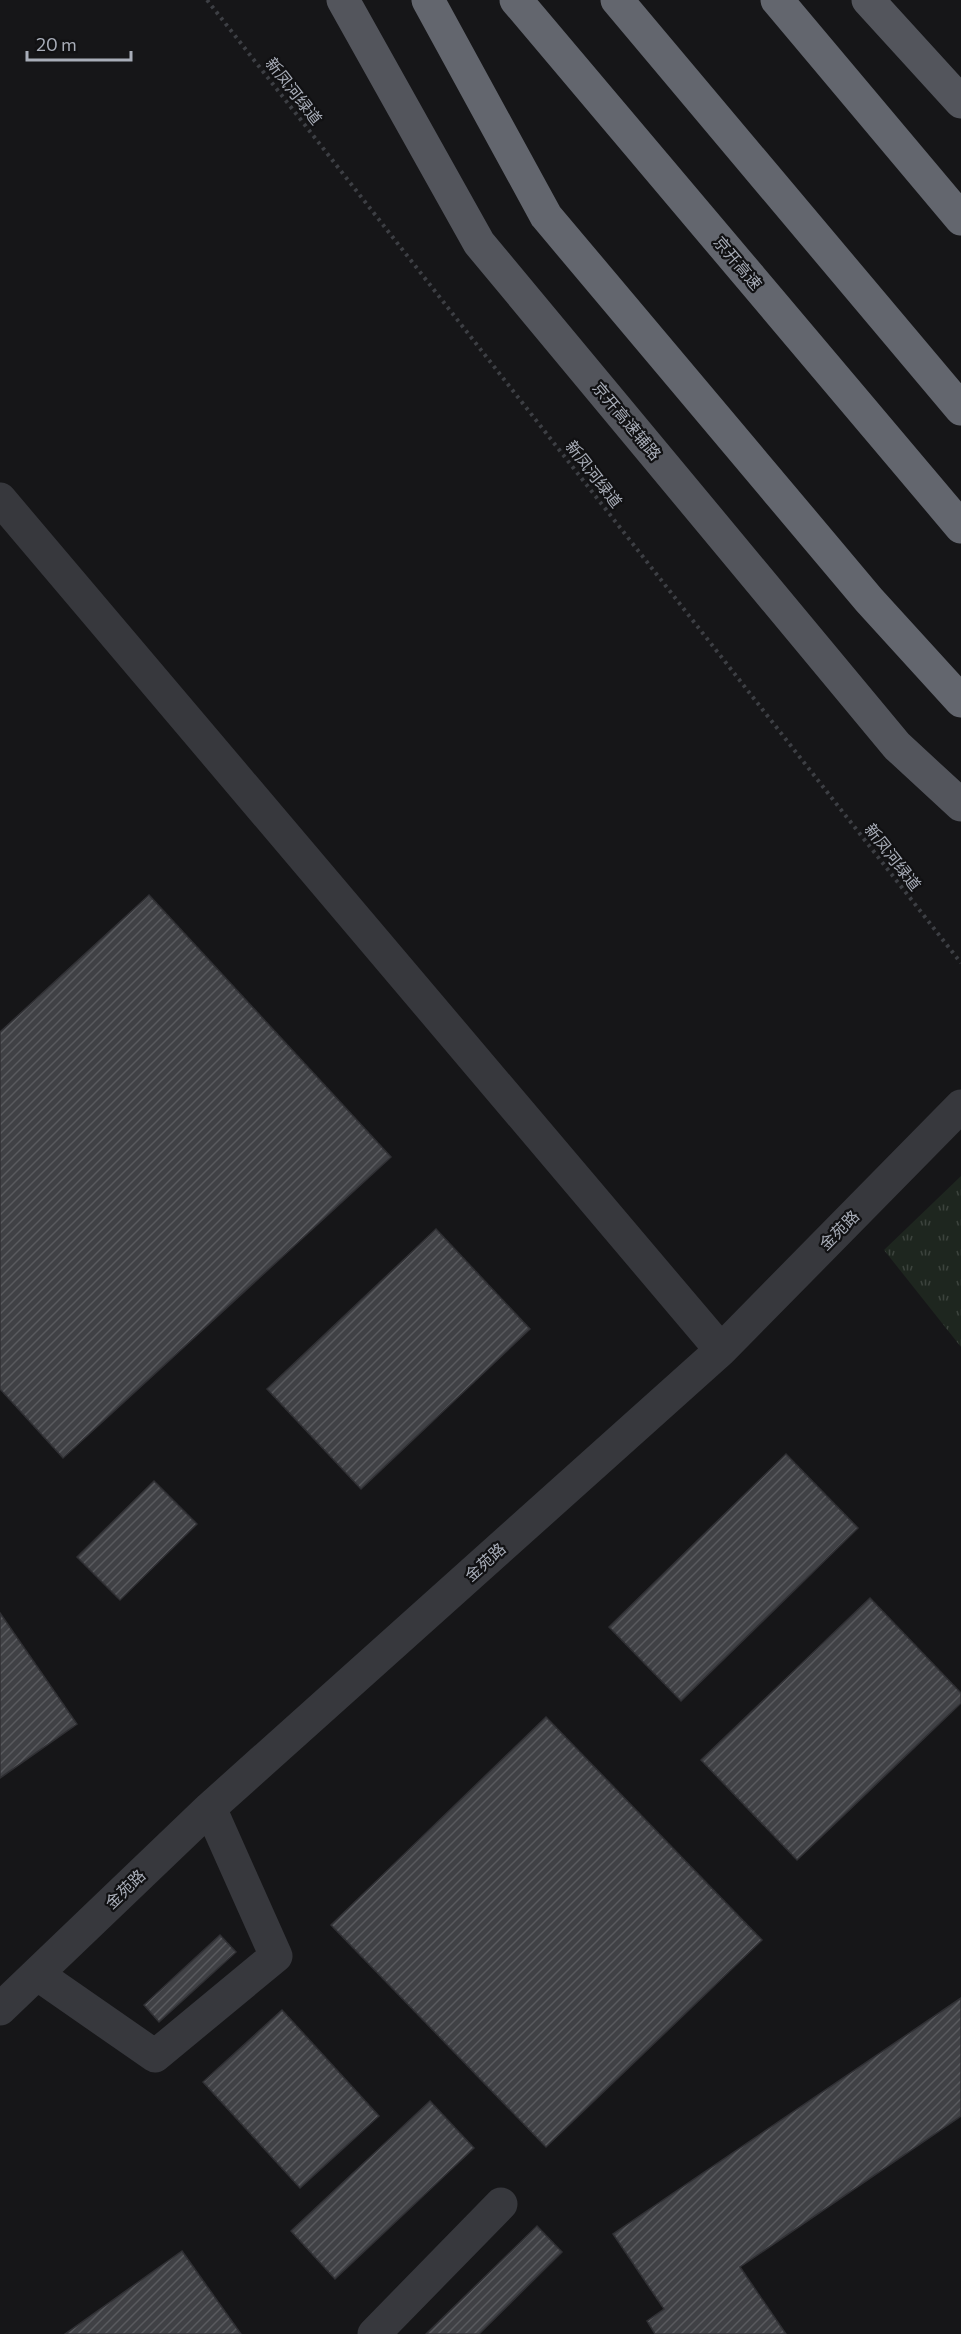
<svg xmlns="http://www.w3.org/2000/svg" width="961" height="2334" font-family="Commissioner,'Noto Sans SC',sans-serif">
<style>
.park{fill:url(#park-tufts)}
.building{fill:url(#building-hatch);stroke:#303034;stroke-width:1.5}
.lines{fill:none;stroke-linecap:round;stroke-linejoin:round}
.path{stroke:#3d3f44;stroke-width:4;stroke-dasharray:3 4.5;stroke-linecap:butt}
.minor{stroke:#37383d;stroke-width:33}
.major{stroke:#53555c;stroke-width:33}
.highway{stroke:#63666e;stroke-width:33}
.labels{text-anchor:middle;stroke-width:4.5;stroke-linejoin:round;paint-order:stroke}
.street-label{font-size:16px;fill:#a8adb8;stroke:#111113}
</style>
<defs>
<pattern id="park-tufts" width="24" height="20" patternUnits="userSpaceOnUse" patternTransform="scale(1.5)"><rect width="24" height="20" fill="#1e261f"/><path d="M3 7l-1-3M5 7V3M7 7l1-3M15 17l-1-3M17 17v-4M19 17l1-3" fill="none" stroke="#3c433d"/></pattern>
<pattern id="building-hatch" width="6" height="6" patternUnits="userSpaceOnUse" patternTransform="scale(1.5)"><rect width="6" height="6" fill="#404145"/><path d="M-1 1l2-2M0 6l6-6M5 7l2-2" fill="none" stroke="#595a5e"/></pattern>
</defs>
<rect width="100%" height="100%" fill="#161618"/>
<!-- park -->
<path class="park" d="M961,1176V1347L884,1250Z"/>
<!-- building -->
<path class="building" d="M149,895L391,1157L63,1458L0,1389V1032Z
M436,1229L530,1329L361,1489L267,1389Z
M786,1454L858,1528L681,1701L609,1627Z
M154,1481L197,1524L120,1600L77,1557Z
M870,1598L961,1693V1703L797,1860L701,1760Z
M0,1613L77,1724L0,1778Z
M546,1717L762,1940L546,2147L331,1925Z
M220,1935L236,1952L159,2022L144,2005Z
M961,1998V2116L740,2267L786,2334H655L647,2321L664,2309L613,2234Z
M282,2010L379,2116L300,2188L203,2082Z
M430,2101L474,2148L335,2279L291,2231Z
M537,2226L562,2252L479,2334H426Z
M182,2251L241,2334H65Z"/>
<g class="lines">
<!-- path -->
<path class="path" d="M207,0L961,963"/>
<!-- minor -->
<path class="minor" d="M0,499L721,1350
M37,1974L155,2056L276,1956L210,1808
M0,2009L210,1808L721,1350L961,1106
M374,2334L501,2204"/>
<!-- major -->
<path class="major" d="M343,0L479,243L897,746L961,805
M868,0L961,102"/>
<!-- highway -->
<path class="highway" d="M428,0L546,216L869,600L961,701
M516,0L961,527
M617,0L961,409
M777,0L961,219"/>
</g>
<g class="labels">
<!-- street labels -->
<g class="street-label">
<text transform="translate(294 91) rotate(52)" y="6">新凤河绿道</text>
<text transform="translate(738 263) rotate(50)" y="6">京开高速</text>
<text transform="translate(627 421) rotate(50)" y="6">京开高速辅路</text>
<text transform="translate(594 474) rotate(52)" y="6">新凤河绿道</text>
<text transform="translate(893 857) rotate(52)" y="6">新凤河绿道</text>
<text transform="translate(839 1230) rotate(-45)" y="6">金苑路</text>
<text transform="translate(485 1562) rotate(-42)" y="6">金苑路</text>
<text transform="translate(125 1889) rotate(-44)" y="6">金苑路</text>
</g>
</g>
<!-- scale -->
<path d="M27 51v9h104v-9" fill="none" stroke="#a8adb8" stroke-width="3"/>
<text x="36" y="51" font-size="18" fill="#a8adb8" stroke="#111113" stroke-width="4.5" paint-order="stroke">20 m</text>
</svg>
